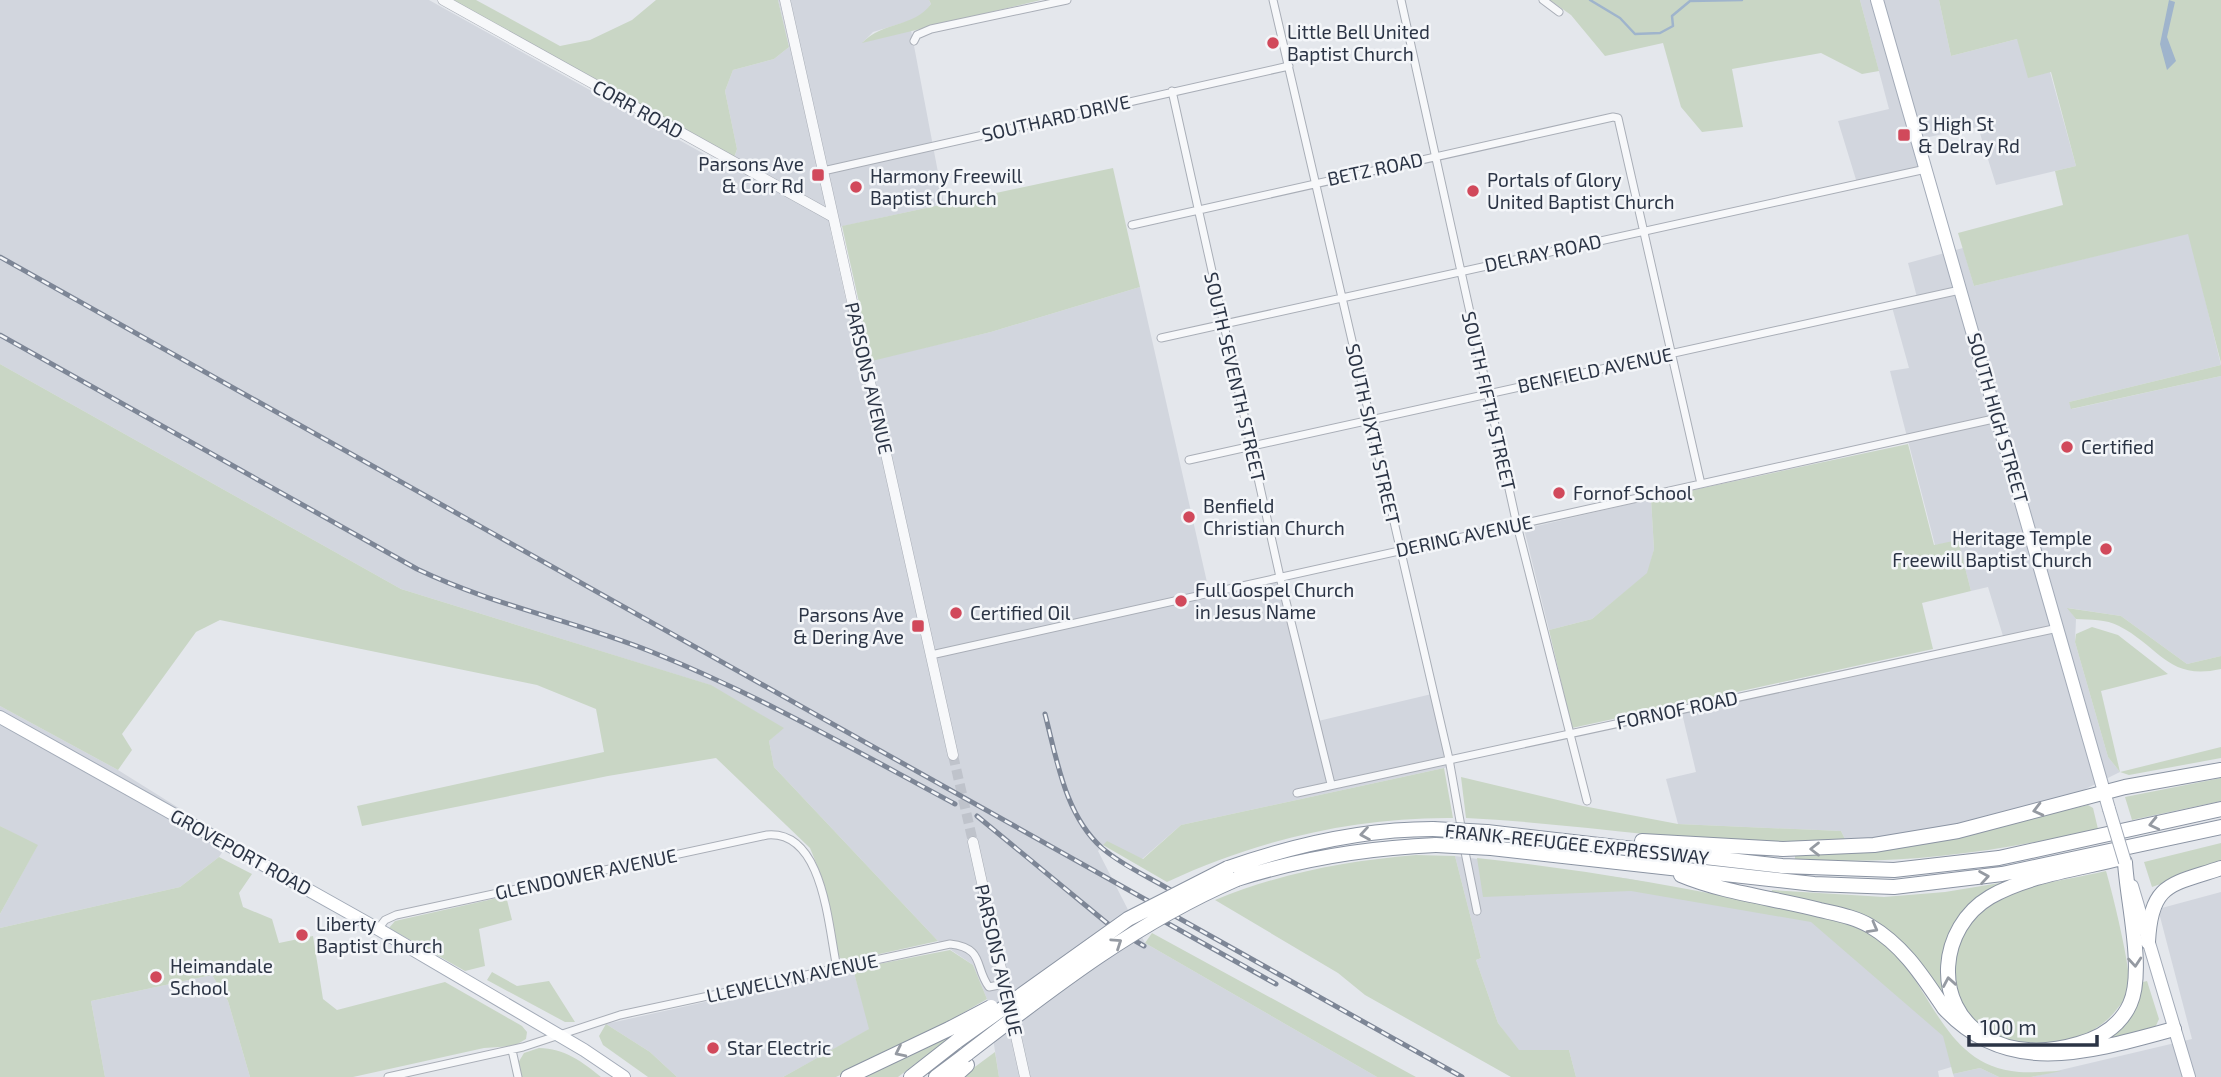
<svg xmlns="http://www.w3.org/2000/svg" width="2221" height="1077" font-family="'Exo 2',sans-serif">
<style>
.built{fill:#d2d6de}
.green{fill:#c9d6c5}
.water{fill:#9fb4cc}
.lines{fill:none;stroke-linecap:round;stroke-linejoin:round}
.stream{stroke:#9fb4cc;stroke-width:2.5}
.tertiary-tunnel{stroke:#bfc3cb;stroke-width:10;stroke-dasharray:10 5;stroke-linecap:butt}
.minor-casing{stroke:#a9aeb7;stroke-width:9}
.tertiary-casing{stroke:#a9aeb7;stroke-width:11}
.primary-casing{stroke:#a3abb8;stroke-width:14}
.motorway-casing{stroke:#8b94a3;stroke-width:16}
.minor{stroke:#f7f8fa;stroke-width:7}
.tertiary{stroke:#f7f8fa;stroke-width:10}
.primary{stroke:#fff;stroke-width:12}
.motorway{stroke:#fff;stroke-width:14}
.rail-casing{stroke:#7d8696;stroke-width:5}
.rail{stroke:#f4f6f9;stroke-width:2.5;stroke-dasharray:8;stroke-linecap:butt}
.primary-bridge-casing{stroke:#a3abb8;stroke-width:14;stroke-linecap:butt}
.motorway-bridge-casing{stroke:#8b94a3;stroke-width:16;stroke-linecap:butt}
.primary-bridge{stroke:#fff;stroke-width:12}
.motorway-bridge{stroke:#fff;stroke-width:14}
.oneway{stroke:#959aa2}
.poi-dot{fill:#d1495b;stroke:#f4f6f9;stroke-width:2.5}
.labels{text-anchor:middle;stroke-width:5;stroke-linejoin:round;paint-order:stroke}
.poi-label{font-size:19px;fill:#2b3445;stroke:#f4f6f9;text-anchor:start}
.street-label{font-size:19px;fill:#2b3445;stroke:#f4f6f9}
</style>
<rect width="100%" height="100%" fill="#e4e7ec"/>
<!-- built -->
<path class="built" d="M0,0H429L731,169L737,149L725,91L733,70L774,59L789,47L778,0H929L931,4L922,17L873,32L863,42L911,30L944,204L830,229L860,363L991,332L1140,287L1209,591L1280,576L1314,722L1436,693L1453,766L1181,825L1142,859L1107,842L1098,851L1145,943L1377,1077H999L987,999L973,965L938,941L774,767L769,741L783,728L710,685L401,589L0,364Z
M1860,0H1939L1951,56L2017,39L2050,72L2076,166L1996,185L1978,127L1919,139L1927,168L1857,183L1838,121L1889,109Z
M2189,233L2221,365L2069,402L2072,409L2221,376V656L2187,664L2121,616L2068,608L2076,619L2075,642L2108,757L2120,772L2061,801L1937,830L1847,843L1841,831L1678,824L1666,779L1696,772L1680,705L2003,636L1988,587L1971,591L1958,541L1935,545L1890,371L1909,368L1892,307L1918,301L1908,263L1963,248L1974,286Z
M1651,499L1654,549L1648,573L1592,619L1549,630L1524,529Z
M0,706L118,770L230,840L219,857L180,887L0,928V914L37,846L0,826Z
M1455,856L1630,879L1845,922L1950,1037L1958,1065L1938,1071L1939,1077H1576L1569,1050H1518L1498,1023L1476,960L1481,958Z
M2221,892V1077H2031L2192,1039L2158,909Z
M853,969L870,1029L783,1077H677L650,1052L606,1024Z
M212,975L228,1001L250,1077H105L91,1001Z
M1980,1068L1999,1077H1954L1953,1074Z"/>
<!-- green -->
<path class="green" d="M453,0H476L560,46L590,40L632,20L656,0H778L789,47L774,59L733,70L725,91L737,149L734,158Z
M929,0H1041L862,43C883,21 913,28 931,4Z
M1550,0H1860L1879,71L1862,74L1821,53L1732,69L1743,127L1702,132L1681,107L1663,43L1605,56L1571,15Z
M1939,0H2221V363L2188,234L1974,286L1958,233L2063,205L2055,171L2076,166L2051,72L2028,78L2017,39L1951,56Z
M1113,168L1140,287L991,332L872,361L842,226Z
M0,364L401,589L711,685L784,728L769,741L774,767L938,941L848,961L838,957L821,875L810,848L716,758L608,776L362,826L357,806L604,752L596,709L537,685L220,620L196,632L122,734L132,750L118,770L0,706Z
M2221,365V376L2071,409L2069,402Z
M1908,444L1934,545L1958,540L1971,591L1922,603L1933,649L1572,728L1549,630L1592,619L1647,573L1654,549L1651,499Z
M2067,608L2121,616L2187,664L2221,656V669C2168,681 2160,647 2119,626C2106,619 2090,620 2076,619Z
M2092,627L2118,635L2168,674L2101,691L2120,772L2221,747V758L2129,775L2120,772L2108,757L2075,642L2076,634Z
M1444,768L1453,818C1354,817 1257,840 1167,882L1103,845L1107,841L1143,859L1181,825Z
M1461,777L1583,806L1678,824L1841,831L1847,843C1720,849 1593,824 1466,818Z
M2221,778V801L2132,820L2125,797Z
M2088,805L2093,808L2098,829C1997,852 1899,866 1795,859V854L1964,834Z
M0,826L38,845L0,914Z
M2221,843V863L2152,887L2144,862Z
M1416,855L1455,856L1481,958L1476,960L1498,1023L1519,1050H1569L1576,1077H1511L1365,995L1338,973L1215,900C1281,873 1345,861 1416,855Z
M219,857L252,874L239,893L243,907L272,919L279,943L313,936L323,999L337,1010L445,982L522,1026L527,1032L526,1039L514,1046L484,1048L353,1077H250L228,1001L212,975L91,1001L105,1077H0V928L180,887Z
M1477,858C1576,869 1674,885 1771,906C1805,913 1843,917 1873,936C1933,973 1936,1065 2019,1072C2033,1073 2048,1071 2062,1071L2031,1077H1999L1980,1068L1953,1074L1943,1036L1811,922L1631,891L1483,897Z
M2106,871C2112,891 2133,975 2129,991C2127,997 2121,1004 2117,1009C2071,1070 1939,1051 1956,957C1960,935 1968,917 1988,905C2022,884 2068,880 2106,871Z
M2012,881C1957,925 1935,927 1949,1003L1909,948L1882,927L1771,894L1772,890L1884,897L1945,892Z
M506,896L512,920L479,929L485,966L465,971L389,928L395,921Z
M1152,933L1416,1077H1377L1145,943Z
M950,950L973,965L987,999L921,1037L836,1077H783L869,1029L853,969Z
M492,972L517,986L549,981L575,1022H565L487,980Z
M2147,981L2159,1019L2154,1030L2108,1041L2107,1038L2132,1012L2143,982Z
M606,1024L650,1052L677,1077H648L603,1045L599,1036Z
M946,1037L947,1040L898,1077H863Z
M539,1048C564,1048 583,1062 601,1077H521L518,1063L524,1053Z
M995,1052L999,1077H962L964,1075Z"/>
<!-- water -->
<path class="water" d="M2169,0L2175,2L2167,37L2176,61L2167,70L2160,44Z"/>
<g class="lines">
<!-- stream -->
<path class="stream" d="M1590,0L1620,18L1635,34L1660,33L1673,26L1672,16L1690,1L1742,0"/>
<!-- tertiary-tunnel -->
<path class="tertiary-tunnel" d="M953,755L973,842"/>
<!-- minor casing -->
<g class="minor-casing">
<path id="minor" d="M1273,0L1449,759L1462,832
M1401,0L1517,525L1587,801
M1543,0L1559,12
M914,41L917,35L931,29L1067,0
M1172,91L1280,577L1331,784
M823,171L1289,66
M1132,225L1613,117L1618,118L1701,484
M1161,338L1926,169
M1189,460L1960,290
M931,655L1998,418
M1297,793L2058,628
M1464,847L1477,911
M378,929L385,920L396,915L767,835C824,830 828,927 837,968
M512,1050L518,1077
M388,1077L523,1047L620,1015L950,944C985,948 974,967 989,987L1004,984"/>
</g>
<!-- tertiary casing -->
<g class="tertiary-casing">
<path id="tertiary" d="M443,0L833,217
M785,0L953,755
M973,842L1025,1077"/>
</g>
<!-- primary casing -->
<g class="primary-casing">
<path id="primary" d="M1877,0L2109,809
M0,717L378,929L584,1050L624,1077
M2132,886L2189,1077"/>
</g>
<!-- motorway casing -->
<g class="motorway-casing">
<path id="motorway" d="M1487,832L1782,866L1894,870L1999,858L2221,809
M1642,841L1783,849L1874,845L1958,831L2125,787L2221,770
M1491,848L1814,884L1894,887L2002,874L2221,827
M2122,858C2079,869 2028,875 1990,897C1939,927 1931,1005 1985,1037C2012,1054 2048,1053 2078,1044C2100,1038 2120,1026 2130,1004C2145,971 2127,900 2125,862
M1228,868C1294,845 1363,829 1433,829
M1681,875C1724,893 1774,898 1820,910C1837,914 1855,917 1870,926C1904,946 1923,977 1944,1008C2007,1077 2087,1053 2174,1029
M1237,879C1303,858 1366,848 1436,845
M2148,942C2151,882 2171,885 2221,868
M848,1077L951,1028
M911,1077L957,1041
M936,1077L964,1056
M954,1077L967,1065"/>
</g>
<!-- minor -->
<use href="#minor" class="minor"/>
<!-- tertiary -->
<use href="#tertiary" class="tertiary"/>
<!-- primary -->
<use href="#primary" class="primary"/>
<!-- motorway -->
<use href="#motorway" class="motorway"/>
<!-- rail casing -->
<g class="rail-casing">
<path id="rail" d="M0,257L1462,1077
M0,335L417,569C492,605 575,621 652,652C757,694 856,751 955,804
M1045,714C1057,760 1065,815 1102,848C1123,866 1149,877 1172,891
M977,816L1113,928L1144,946
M1142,909L1276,984"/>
</g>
<!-- rail -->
<use href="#rail" class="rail"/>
<!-- primary-bridge casing -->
<g class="primary-bridge-casing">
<path id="primary-bridge" d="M2109,809L2125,862"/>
</g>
<!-- motorway-bridge casing -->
<g class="motorway-bridge-casing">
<path id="motorway-bridge" d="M1433,829L1487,832
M1436,845L1491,848
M951,1028L991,1007
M957,1041L1128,919L1228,868
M964,1056C1051,989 1135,923 1237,879"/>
</g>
<!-- primary-bridge -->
<use href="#primary-bridge" class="primary-bridge"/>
<!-- motorway-bridge -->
<use href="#motorway-bridge" class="motorway-bridge"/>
</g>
<!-- one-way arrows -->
<defs><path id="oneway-chevron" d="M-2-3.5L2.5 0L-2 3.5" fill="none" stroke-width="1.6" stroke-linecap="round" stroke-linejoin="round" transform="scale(1.75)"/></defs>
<g class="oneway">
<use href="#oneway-chevron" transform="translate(2038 810) rotate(166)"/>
<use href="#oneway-chevron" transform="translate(2154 824) rotate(167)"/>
<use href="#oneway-chevron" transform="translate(1365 834) rotate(171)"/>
<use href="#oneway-chevron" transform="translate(1815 849) rotate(180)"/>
<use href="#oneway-chevron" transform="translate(1984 877) rotate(-9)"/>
<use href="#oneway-chevron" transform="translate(1873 928) rotate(29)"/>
<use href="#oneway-chevron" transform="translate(1117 943) rotate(-34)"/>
<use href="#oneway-chevron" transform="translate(2135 962) rotate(85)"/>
<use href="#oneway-chevron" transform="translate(1949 982) rotate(-100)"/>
<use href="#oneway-chevron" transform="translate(900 1052) rotate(154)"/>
</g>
<!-- markers -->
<g class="poi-dot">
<circle cx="1273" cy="43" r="7"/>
<rect x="1897" y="128" width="14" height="14" rx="3.5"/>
<rect x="811" y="168" width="14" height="14" rx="3.5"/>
<circle cx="856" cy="187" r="7"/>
<circle cx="1473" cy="191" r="7"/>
<circle cx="2067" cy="447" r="7"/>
<circle cx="1559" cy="493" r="7"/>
<circle cx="1189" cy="517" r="7"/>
<circle cx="2106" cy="549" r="7"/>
<circle cx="1181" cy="601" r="7"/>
<circle cx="956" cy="613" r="7"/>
<rect x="911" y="619" width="14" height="14" rx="3.5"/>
<circle cx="302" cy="935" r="7"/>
<circle cx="156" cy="977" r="7"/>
<circle cx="713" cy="1048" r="7"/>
</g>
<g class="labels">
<!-- poi labels -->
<g class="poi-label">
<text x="1287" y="39">Little Bell United<tspan x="1287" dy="22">Baptist Church</tspan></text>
<text x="1918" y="131">S High St<tspan x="1918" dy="22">&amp; Delray Rd</tspan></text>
<text x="804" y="171" text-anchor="end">Parsons Ave<tspan x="804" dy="22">&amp; Corr Rd</tspan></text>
<text x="870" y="183">Harmony Freewill<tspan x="870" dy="22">Baptist Church</tspan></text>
<text x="1487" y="187">Portals of Glory<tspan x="1487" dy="22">United Baptist Church</tspan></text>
<text x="2081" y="454">Certified</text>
<text x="1573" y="500">Fornof School</text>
<text x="1203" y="513">Benfield<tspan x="1203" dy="22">Christian Church</tspan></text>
<text x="2092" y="545" text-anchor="end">Heritage Temple<tspan x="2092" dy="22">Freewill Baptist Church</tspan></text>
<text x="1195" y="597">Full Gospel Church<tspan x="1195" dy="22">in Jesus Name</tspan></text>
<text x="970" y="620">Certified Oil</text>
<text x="904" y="622" text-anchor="end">Parsons Ave<tspan x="904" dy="22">&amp; Dering Ave</tspan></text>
<text x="316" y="931">Liberty<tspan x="316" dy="22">Baptist Church</tspan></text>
<text x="170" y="973">Heimandale<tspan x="170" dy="22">School</tspan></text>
<text x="727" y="1055">Star Electric</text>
</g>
<!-- street labels -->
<g class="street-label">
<text transform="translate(638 109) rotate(29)" y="7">CORR ROAD</text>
<text transform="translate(1056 118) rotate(-13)" y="7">SOUTHARD DRIVE</text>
<text transform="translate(1375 169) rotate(-12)" y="7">BETZ ROAD</text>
<text transform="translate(1543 253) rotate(-12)" y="7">DELRAY ROAD</text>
<text transform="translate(1595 370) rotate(-12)" y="7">BENFIELD AVENUE</text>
<text transform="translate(1235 377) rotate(77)" y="7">SOUTH SEVENTH STREET</text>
<text transform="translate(869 378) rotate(77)" y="7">PARSONS AVENUE</text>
<text transform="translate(1489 401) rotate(77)" y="7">SOUTH FIFTH STREET</text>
<text transform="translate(1998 418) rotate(74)" y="7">SOUTH HIGH STREET</text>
<text transform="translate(1373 434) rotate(77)" y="7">SOUTH SIXTH STREET</text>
<text transform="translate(1464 536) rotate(-12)" y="7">DERING AVENUE</text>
<text transform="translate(1677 710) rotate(-12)" y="7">FORNOF ROAD</text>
<text transform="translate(1577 844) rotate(6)" y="7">FRANK-REFUGEE EXPRESSWAY</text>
<text transform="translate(241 852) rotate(29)" y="7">GROVEPORT ROAD</text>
<text transform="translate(586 874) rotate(-12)" y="7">GLENDOWER AVENUE</text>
<text transform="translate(999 960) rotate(77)" y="7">PARSONS AVENUE</text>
<text transform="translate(792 978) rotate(-12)" y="7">LLEWELLYN AVENUE</text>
</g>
</g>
<!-- scale -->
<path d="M1969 1035v10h128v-10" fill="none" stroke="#2b3445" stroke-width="3.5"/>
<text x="1980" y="1035" font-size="21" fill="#2b3445" stroke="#f4f6f9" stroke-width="5" paint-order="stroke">100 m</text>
</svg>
